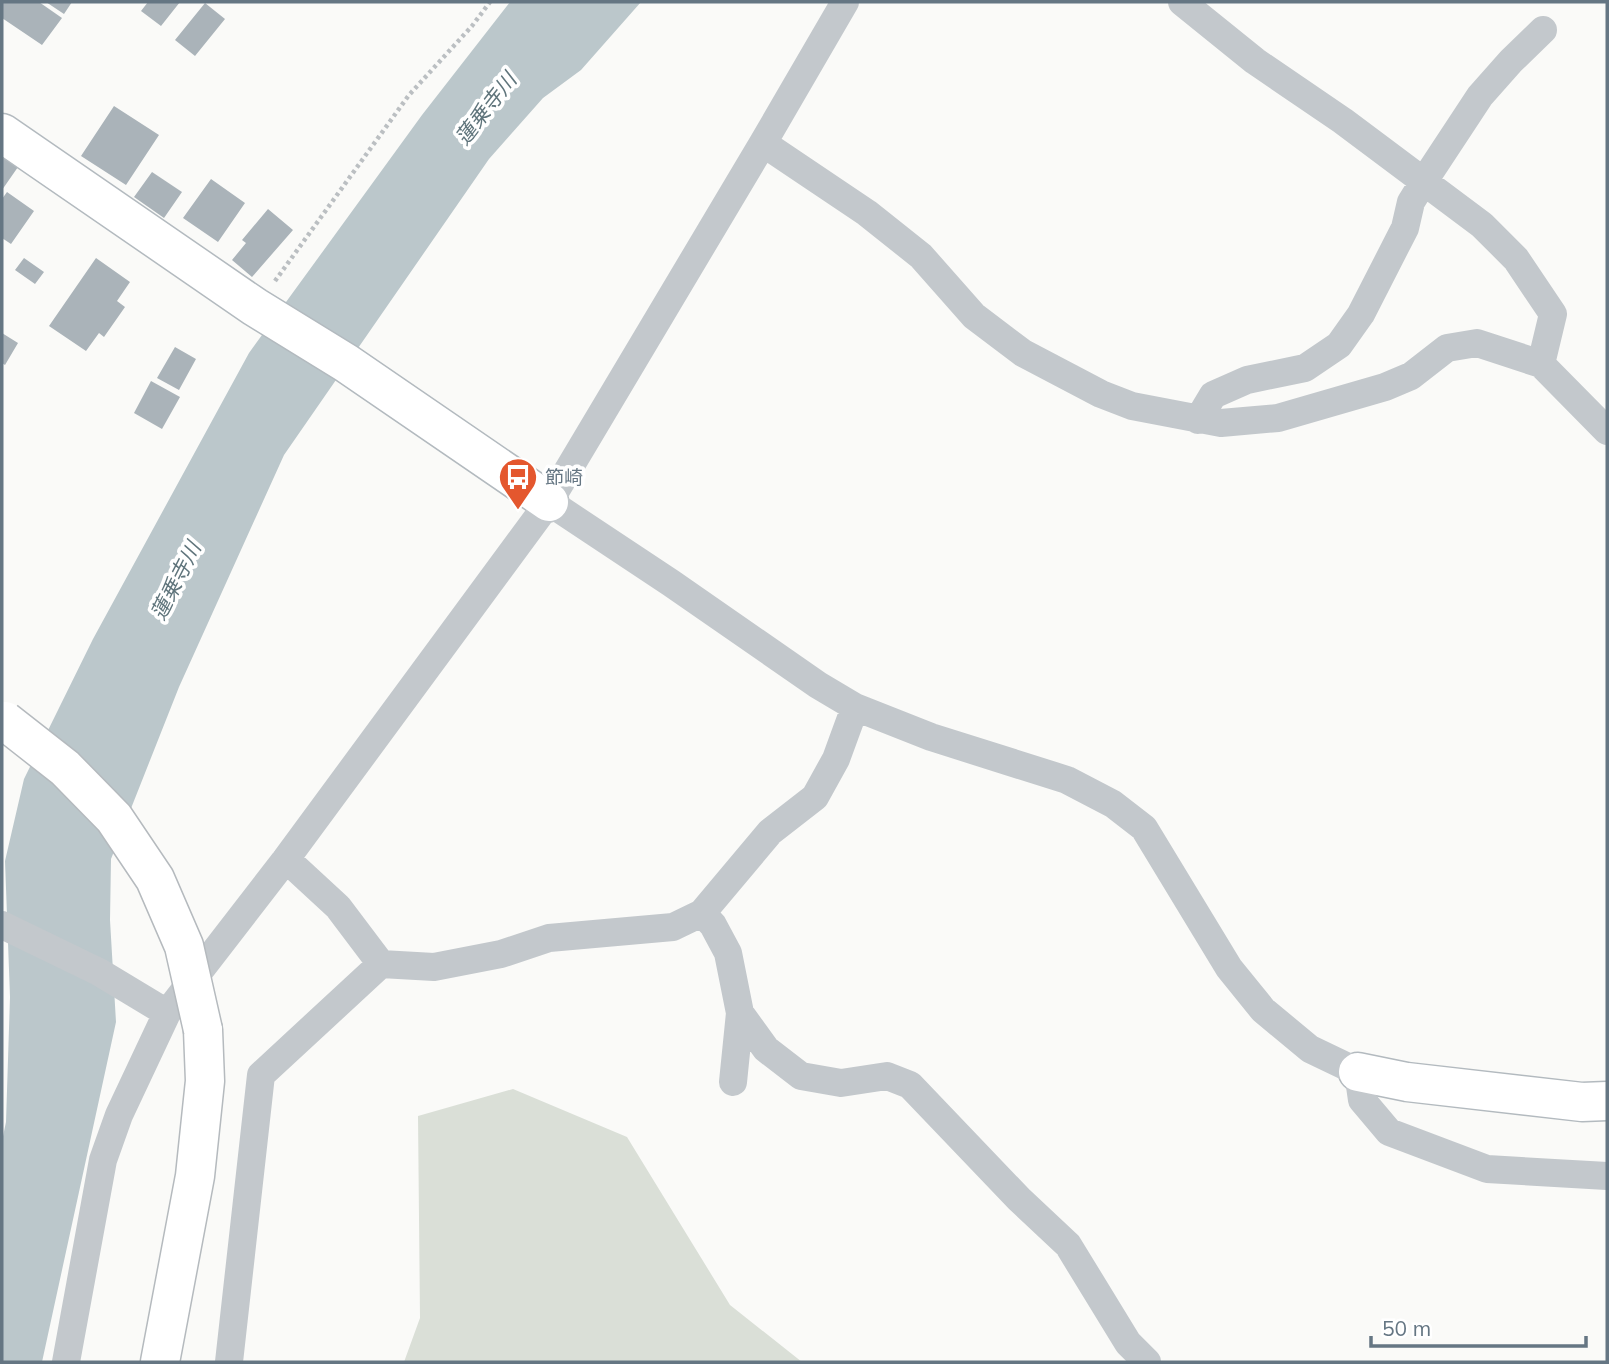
<svg xmlns="http://www.w3.org/2000/svg" width="1609" height="1364" font-family="Mulish,'Noto Sans JP',sans-serif">
<style>
.green{fill:#dadfd7}
.water{fill:#bbc7cb}
.building{fill:#aab3b9}
.lines{fill:none;stroke-linecap:round;stroke-linejoin:round}
.secondary-casing{stroke:#b3babf;stroke-width:41}
.primary-casing{stroke:#b5babe;stroke-width:41}
.path{stroke:#bbbfc2;stroke-width:4.5;stroke-dasharray:3.5 3.5;stroke-linecap:butt}
.street{stroke:#c3c8cc;stroke-width:28}
.secondary{stroke:#fff;stroke-width:38}
.primary{stroke:#fff;stroke-width:38}
.primary-bridge-casing{stroke:#b5babe;stroke-width:41;stroke-linecap:butt}
.primary-bridge{stroke:#fff;stroke-width:38}
.labels{text-anchor:middle;stroke-width:7;stroke-linejoin:round;paint-order:stroke}
.poi-label{font-size:19px;fill:#657683;stroke:#fff;text-anchor:start}
.water-label{font-size:21px;font-style:italic;fill:#60757c;stroke:#fff}
</style>
<rect width="100%" height="100%" fill="#fafaf8"/>
<!-- green -->
<path class="green" d="M513,1089L627,1137L730,1305L802,1362H404L420,1318L418,1116Z"/>
<!-- water -->
<path class="water" d="M510,2H641L581,70L543,98L489,159L284,455L179,687L111,859L110,920L116,1022L42,1362H2V1141L6,1122L10,997L5,861L24,779L93,639L249,353L422,115Z"/>
<!-- building -->
<path class="building" d="M2,2H39L62,18L42,45L2,18Z
M46,2H72L64,14Z
M148,2H180L161,26L141,11Z
M205,3L225,19L195,56L175,40Z
M114,106L159,135L126,185L81,156Z
M2,155L18,167L2,190Z
M152,172L182,192L164,218L134,197Z
M211,179L245,203L218,242L183,218Z
M7,192L34,211L11,244L2,238V199Z
M268,209L293,230L252,277L232,260L246,243L242,240Z
M24,258L44,272L35,284L15,270Z
M96,258L130,282L117,301L125,307L104,337L99,333L86,351L49,326Z
M2,333L18,343L5,365L2,363Z
M175,347L196,359L179,390L157,378Z
M151,381L180,397L162,429L134,413Z"/>
<g class="lines">
<!-- secondary casing -->
<g class="secondary-casing">
<path id="secondary" d="M2,133L255,307L346,363L549,502
M1358,1072L1407,1082L1582,1102L1607,1101"/>
</g>
<!-- primary casing -->
<g class="primary-casing">
<path id="primary" d="M160,1362L195,1176L205,1081L203,1030"/>
</g>
<!-- path -->
<path class="path" d="M275,281L409,95L472,26L490,2"/>
<!-- street -->
<path class="street" d="M1182,2L1255,61L1343,121L1482,225L1516,259L1553,314L1541,364
M763,143L867,213L921,256L974,316L1023,353L1101,394L1132,406L1221,423L1278,418L1385,387L1411,376L1447,348L1477,343L1541,364L1607,431
M1198,420L1213,395L1247,380L1305,368L1339,345L1361,314L1405,228L1411,202L1424,181L1480,96L1511,61L1543,30
M549,502L671,583L818,685L855,707L931,737L1067,780L1113,804L1144,828L1229,968L1263,1010L1310,1049L1358,1072L1362,1100L1389,1132L1487,1169L1607,1176
M286,859L338,907L381,964L434,967L501,954L549,938L673,927L702,913L770,832L815,797L836,759L855,707
M702,913L713,925L728,953L740,1013L733,1082
M2,925L99,972L167,1013
M740,1013L766,1049L801,1076L841,1083L887,1076L910,1085L1019,1199L1068,1245L1128,1343L1147,1362
M66,1362L103,1160L119,1115L167,1013L286,859L549,502L763,143L845,2
M229,1362L261,1075L381,964"/>
<!-- secondary -->
<use href="#secondary" class="secondary"/>
<!-- primary -->
<use href="#primary" class="primary"/>
<!-- primary-bridge casing -->
<g class="primary-bridge-casing">
<path id="primary-bridge" d="M5,721L65,768L114,818L155,879L184,946L203,1030"/>
</g>
<!-- primary-bridge -->
<use href="#primary-bridge" class="primary-bridge"/>
</g>
<!-- icons -->
<defs>
<g id="bus-pin" transform="scale(2.0125)"><path d="M0 17L-7.5 6A9.5 9.5 0 1 1 7.5 6Z" fill="#e4572e" stroke="#fff"/><path d="M-5-6H5V4H4V6H2V4H-2V6H-4V4H-5ZM-3.5-4V0h7V-4ZM-3.5 1.2v1.5H-2V1.2ZM2 1.2v1.5H3.5V1.2Z" fill="#fff"/></g>
</defs>
<g fill-rule="evenodd">
<use href="#bus-pin" x="518" y="477"/>
</g>
<g class="labels">
<!-- poi labels -->
<g class="poi-label">
<text x="545" y="484">節崎</text>
</g>
<!-- water labels -->
<g class="water-label">
<text transform="translate(486 109) rotate(-52)" y="7">蓮乗寺川</text>
<text transform="translate(176 581) rotate(-63)" y="7">蓮乗寺川</text>
</g>
</g>
<!-- border -->
<rect width="1609" height="1364" fill="none" stroke="#657683" stroke-width="7"/>
<!-- scale -->
<path d="M1371 1336v10h215v-10" fill="none" stroke="#657683" stroke-width="3.5"/>
<text x="1382" y="1336" font-size="21" fill="#657683" stroke="#ffffff" stroke-width="5" paint-order="stroke">50 m</text>
</svg>
